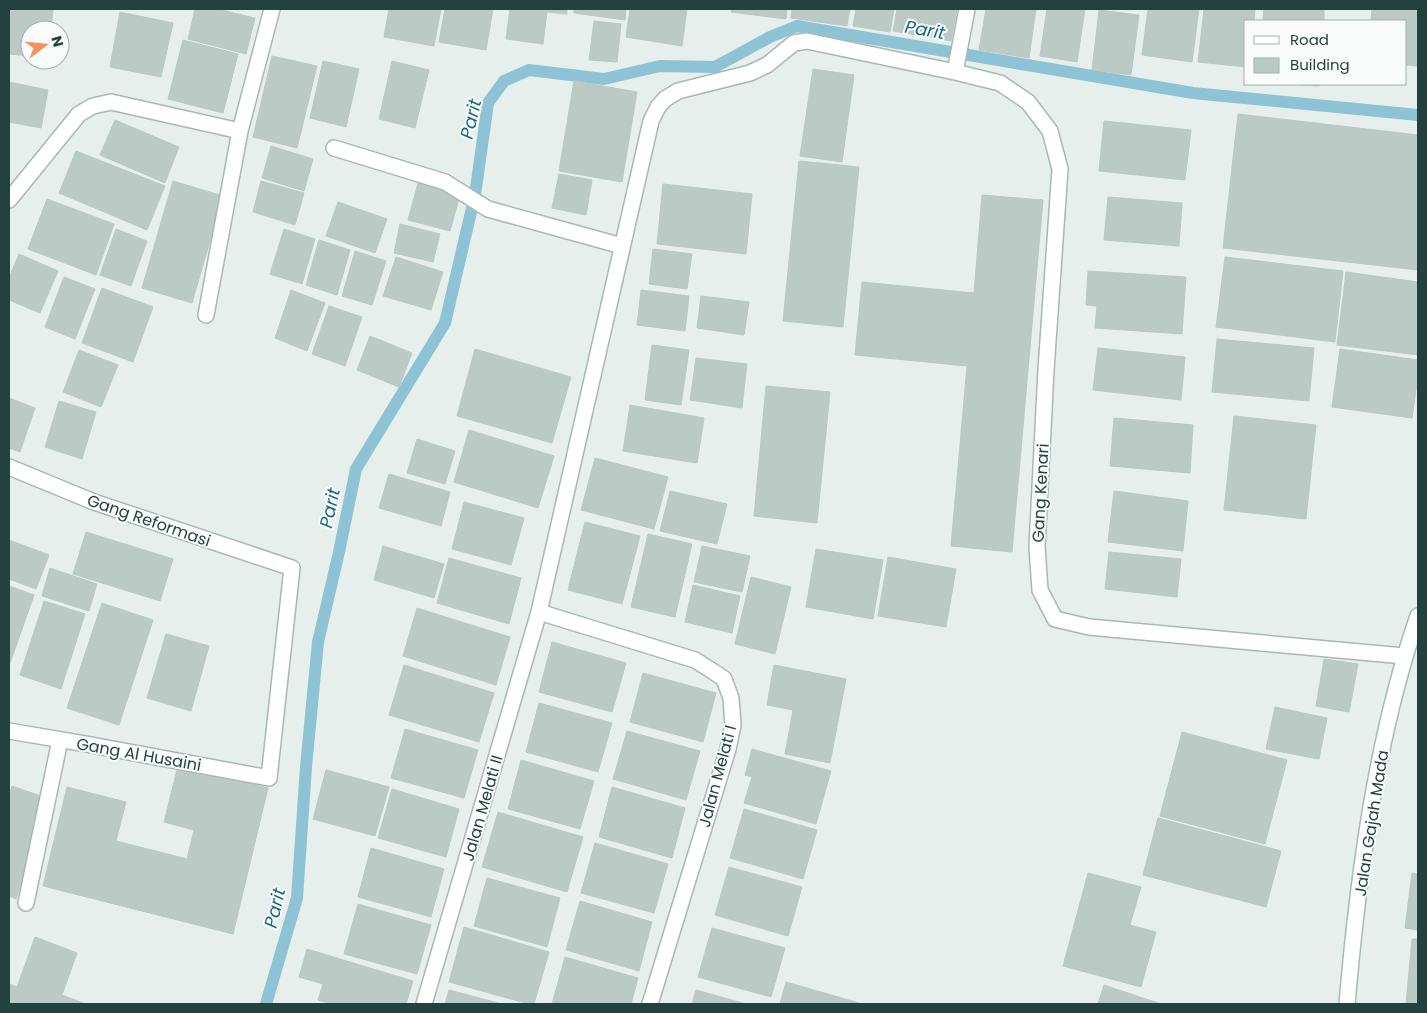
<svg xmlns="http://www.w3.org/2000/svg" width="1427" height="1013" font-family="Poppins,sans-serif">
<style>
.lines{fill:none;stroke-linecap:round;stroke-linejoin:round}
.stream{stroke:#8dc3d5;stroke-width:12}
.building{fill:#bbcac5;stroke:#b8c9c3}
.street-casing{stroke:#a8b8b4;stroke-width:18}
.secondary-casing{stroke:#a4bbb5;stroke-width:18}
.street{stroke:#fff;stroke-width:15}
.secondary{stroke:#fff;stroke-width:15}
.labels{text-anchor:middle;stroke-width:4;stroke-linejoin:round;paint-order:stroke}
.street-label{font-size:16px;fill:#24423d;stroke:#f7fbf9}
.water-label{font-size:18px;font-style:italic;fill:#1b6781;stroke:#f7fbf9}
</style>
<rect width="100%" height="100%" fill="#e6efec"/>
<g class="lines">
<!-- stream -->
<path class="stream" d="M266,1004L297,898L306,767L318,642L339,552L356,469L445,323L475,195L488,103L504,81L529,70L604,79L660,66L715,67L770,37L797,26L1193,93L1418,115"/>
</g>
<!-- building -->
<path class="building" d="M9,9H53L51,30H30V56L9,54Z
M195,9H217L255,18L246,54L188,39Z
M389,9H441L434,46L384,37Z
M445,9H493L486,50L439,42Z
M510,9H567V14L547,12L543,44L506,39Z
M574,9H626L625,20L574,13Z
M630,9H687L682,46L626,37Z
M732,9H787L786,19L731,12Z
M792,9H850L847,26L791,18Z
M856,9H894L890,32L853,26Z
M897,9H957L951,41L893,31Z
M986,9H1036L1029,58L979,50Z
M1047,9H1085L1077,62L1040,56Z
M1148,9H1199L1192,62L1142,55Z
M1204,9H1255L1254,21H1246V67L1198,62Z
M1264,9H1324V21H1263Z
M1372,9H1418L1417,66L1406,65V21H1371Z
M1099,10L1139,15L1131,75L1092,70Z
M120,12L173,23L161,77L110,67Z
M594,21L621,24L617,62L589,60Z
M183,40L238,54L223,113L168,99Z
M272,56L317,66L297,148L253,137Z
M323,61L359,69L346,127L310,118Z
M392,61L429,70L415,128L379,119Z
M813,69L854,75L842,162L800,156Z
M574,81L637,92L622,182L559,171Z
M9,82L48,90L41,128L9,122Z
M1288,84H1319V86Z
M1238,114L1418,135V270L1223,248Z
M115,120L179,147L165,183L100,155Z
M1104,121L1191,130L1185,180L1099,171Z
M271,146L313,159L304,191L262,178Z
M76,151L165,186L147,230L59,193Z
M799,161L859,167L843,327L783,321Z
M559,174L592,180L586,215L552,208Z
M173,181L223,196L192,303L142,288Z
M261,181L304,193L295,225L253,212Z
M418,183L460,195L450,231L408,220Z
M663,184L752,194L746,254L657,244Z
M982,195L1043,200L1012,552L951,546L967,366L855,355L862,282L974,293Z
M1108,197L1182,203L1179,246L1104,240Z
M47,199L114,224L96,275L28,249Z
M338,202L387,219L375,253L326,236Z
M400,224L440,234L433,262L394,253Z
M116,229L147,241L131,286L100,275Z
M284,229L315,239L302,284L270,274Z
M319,240L350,250L337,295L306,285Z
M653,249L692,254L687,289L649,284Z
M355,251L386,261L372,305L342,296Z
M19,254L58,271L40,313L9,300V278Z
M396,257L443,272L431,310L383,296Z
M1225,257L1343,271L1335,342L1216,327Z
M1088,271L1186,277L1182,334L1095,328L1097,306L1086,305Z
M1346,272L1418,282V355L1337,345Z
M64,277L95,289L75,339L45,327Z
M102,288L153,307L133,362L82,343Z
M291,290L325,303L307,351L275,338Z
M641,290L689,296L685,331L637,325Z
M701,296L749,302L744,335L697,328Z
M329,306L362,317L345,366L312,354Z
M370,336L412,353L399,387L357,370Z
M1217,339L1314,348L1309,401L1212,392Z
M652,345L689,350L681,405L645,400Z
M1098,348L1185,357L1181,400L1093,390Z
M475,349L571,377L552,443L457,416Z
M1340,349L1418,360V376L1412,418L1332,407Z
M79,350L118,365L101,407L63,392Z
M696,358L747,364L742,408L690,400Z
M766,386L830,392L817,523L754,516Z
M9,398L35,408L20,452L9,448Z
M59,401L96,412L82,459L45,447Z
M630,405L704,418L697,463L623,451Z
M1234,416L1316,425L1306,519L1224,510Z
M1114,418L1193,425L1190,473L1110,466Z
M469,430L554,456L538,508L454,482Z
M417,439L455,451L445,484L407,473Z
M595,458L668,477L654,529L581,510Z
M389,474L450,492L441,526L379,508Z
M670,491L727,504L717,544L660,531Z
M1114,491L1188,501L1183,551L1108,542Z
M464,502L524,518L511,565L452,549Z
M585,522L640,536L622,604L568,590Z
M86,532L173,559L160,601L73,574Z
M648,534L692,544L675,617L631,607Z
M9,540L49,555L36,589L9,579Z
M383,546L444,564L434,598L374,580Z
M702,546L750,556L742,592L694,582Z
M816,549L883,560L873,619L806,607Z
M1109,552L1181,559L1177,597L1105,589Z
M888,557L956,569L946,627L878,616Z
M449,558L521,578L509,624L437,603Z
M50,568L97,584L89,611L42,596Z
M751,577L791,587L775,654L735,644Z
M693,585L740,596L732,633L685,622Z
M9,586L34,595L9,666Z
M44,601L85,614L61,689L20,675Z
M102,603L153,620L119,725L67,708Z
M417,608L510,637L496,685L403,656Z
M166,634L209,646L191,711L147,698Z
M552,642L626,663L612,712L539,692Z
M1324,659L1358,664L1349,712L1316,706Z
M404,665L494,693L479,742L389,715Z
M774,665L846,679L830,763L785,754L793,710L767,705Z
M643,673L716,693L703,742L630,722Z
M539,703L612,723L598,772L526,752Z
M1275,707L1327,718L1319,759L1266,749Z
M405,729L478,750L464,798L391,778Z
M627,731L700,751L686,800L613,779Z
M1182,732L1287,760L1265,844L1160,816Z
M752,749L831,771L816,824L744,803L752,777L745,775Z
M521,760L594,781L580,829L508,809Z
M178,766L268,788L233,934L43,886L67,787L126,802L116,841L187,859L194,830L164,822Z
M326,770L389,787L375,836L313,819Z
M12,786L49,799L16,899L9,896V797Z
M612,787L685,808L672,858L599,837Z
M392,789L459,809L446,857L378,838Z
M744,809L817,830L803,879L730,858Z
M498,812L583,837L567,892L482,867Z
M1158,818L1281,851L1266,907L1143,875Z
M595,843L668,864L654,913L581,893Z
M371,848L444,869L431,917L358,897Z
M729,867L802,887L788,936L715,915Z
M1088,873L1141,887L1130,925L1156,932L1141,987L1063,966Z
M1412,873L1418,874V930L1405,928Z
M487,878L560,898L547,947L474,926Z
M580,901L652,922L639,971L566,950Z
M358,904L431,925L417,974L344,954Z
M464,927L549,952L534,1004H529L449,982Z
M712,928L785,948L771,997L698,977Z
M35,937L77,953L62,995L86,1004H9V984L17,987Z
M1412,939H1418V1004H1406Z
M307,949L413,981L406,1004H332L318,1000L323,984L299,977Z
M565,957L638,978L631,1004H552Z
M786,982L859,1003V1004H780Z
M1104,985L1161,1004H1098Z
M449,990L502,1004H445Z
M696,990L746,1004H692Z"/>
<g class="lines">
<!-- street casing -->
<g class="street-casing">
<path id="street" d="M955,72L967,9
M334,148L445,182L488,209L622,246
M9,200L79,114L93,106L111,102L240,131
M206,315L240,131L272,9
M9,467L94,502L292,568L269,778L86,744L9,731
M539,612L695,660L714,672L724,679L731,698L733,725L728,749L650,1004
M26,903L60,740
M424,1004L539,612L651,121L658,107L665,99L678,91L750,73L767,65L794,43L807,41L955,72L1000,83L1028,102L1050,131L1060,169L1046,370L1037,547L1040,590L1055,619L1089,627L1404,656"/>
</g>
<!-- secondary casing -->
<g class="secondary-casing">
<path id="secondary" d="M1347,1004C1358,876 1376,738 1418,616"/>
</g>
<!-- street -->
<use href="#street" class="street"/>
<!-- secondary -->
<use href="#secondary" class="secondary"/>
</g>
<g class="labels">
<!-- street labels -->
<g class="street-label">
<text transform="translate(1040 493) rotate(-87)" y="6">Gang Kenari</text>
<text transform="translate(149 520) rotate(19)" y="6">Gang Reformasi</text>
<text transform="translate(139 754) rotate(10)" y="6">Gang Al Husaini</text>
<text transform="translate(717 776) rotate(-75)" y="6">Jalan Melati I</text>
<text transform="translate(482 808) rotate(-74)" y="6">Jalan Melati II</text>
<text transform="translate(1371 823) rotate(-81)" y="6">Jalan Gajah Mada</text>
</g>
<!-- water labels -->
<g class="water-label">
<text transform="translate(925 30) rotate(10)" y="6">Parit</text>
<text transform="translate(471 119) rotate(-77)" y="6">Parit</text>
<text transform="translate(330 508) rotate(-78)" y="6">Parit</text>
<text transform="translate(275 908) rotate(-77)" y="6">Parit</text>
</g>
</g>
<!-- border -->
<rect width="1427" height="1013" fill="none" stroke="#24423d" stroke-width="20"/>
<!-- legend -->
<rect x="1244" y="20" width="162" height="65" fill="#f7fbf9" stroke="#a3b1ae"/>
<rect x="1254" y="36" width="25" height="8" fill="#ffffff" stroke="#a3b1ae"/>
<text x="1290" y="45" font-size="15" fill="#24423d">Road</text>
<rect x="1254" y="58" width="25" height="15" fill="#bbcac5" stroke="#a3b1ae"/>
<text x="1290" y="70" font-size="15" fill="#24423d">Building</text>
<!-- north arrow -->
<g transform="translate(45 45) rotate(74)"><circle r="24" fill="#f7fbf9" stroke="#a3b1ae"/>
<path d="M0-4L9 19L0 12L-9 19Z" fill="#f6905d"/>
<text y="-8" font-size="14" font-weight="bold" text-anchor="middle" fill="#24423d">N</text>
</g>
</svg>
